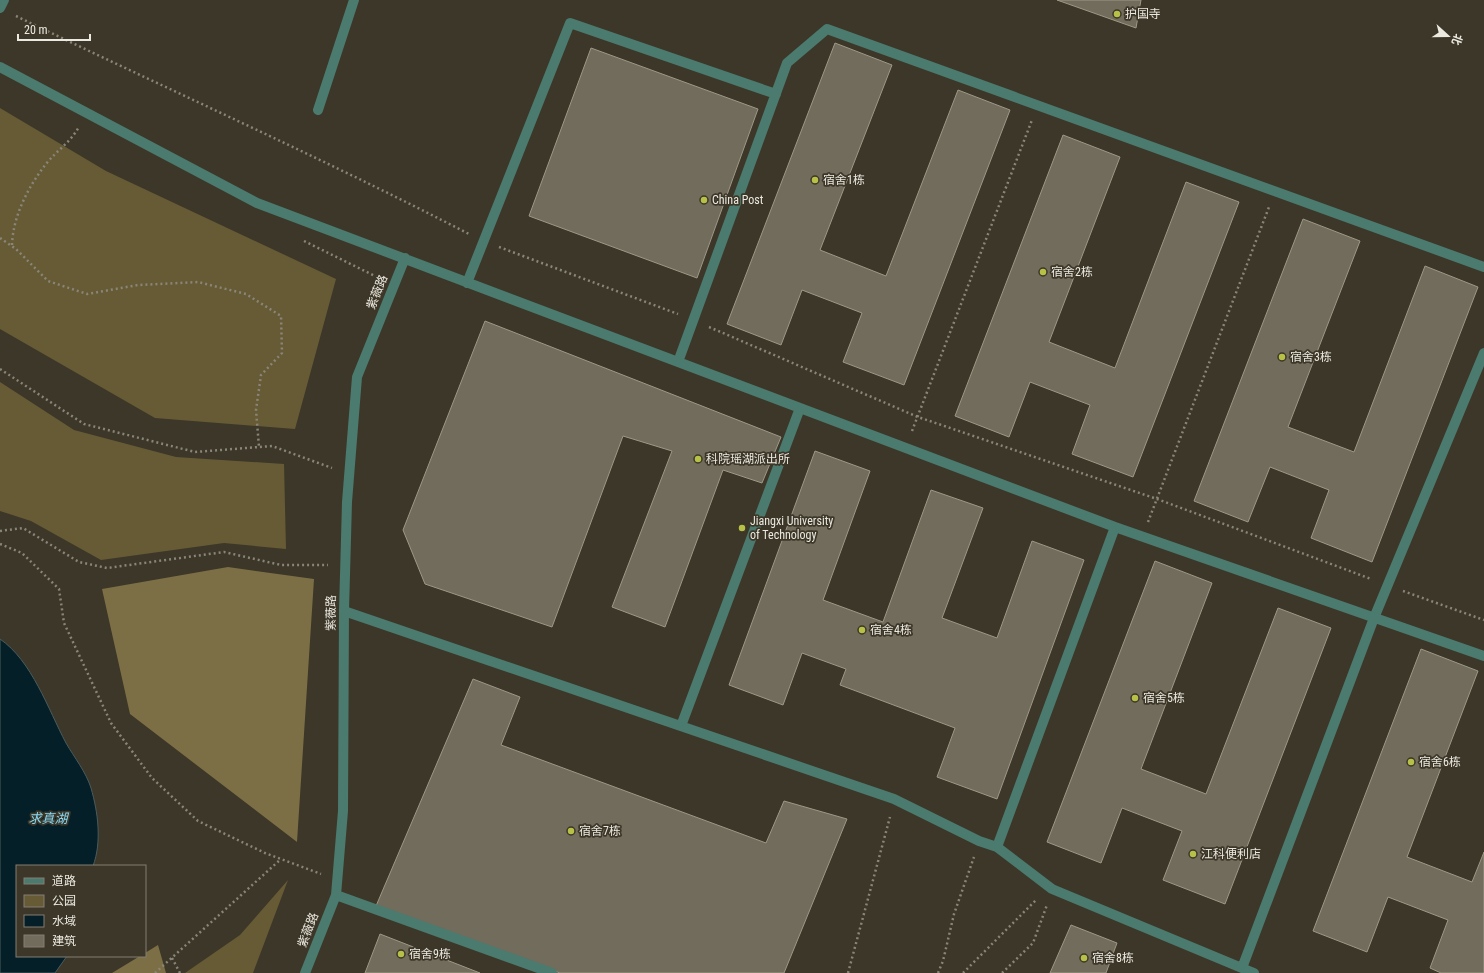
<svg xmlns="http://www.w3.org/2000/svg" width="1484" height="973" font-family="'Roboto Condensed','Noto Sans SC',sans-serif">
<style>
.green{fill:#675b36}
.forest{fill:#7d6f45}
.water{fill:#041f27;stroke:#4a5c5e}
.building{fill:#726c5c;stroke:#9e9887}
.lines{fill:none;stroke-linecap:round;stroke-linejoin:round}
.path{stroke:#898578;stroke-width:2.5;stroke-dasharray:2 3;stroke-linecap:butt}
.service{stroke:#4b7a6e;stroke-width:10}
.minor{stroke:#4b7a6e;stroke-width:10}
.poi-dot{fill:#b7c147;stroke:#3c3728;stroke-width:1.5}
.labels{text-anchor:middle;stroke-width:3.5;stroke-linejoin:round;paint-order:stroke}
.poi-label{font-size:12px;fill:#ece9e0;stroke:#3c3728;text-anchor:start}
.street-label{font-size:12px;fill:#ece9e0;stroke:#3c3728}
.water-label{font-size:13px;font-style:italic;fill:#85d9f6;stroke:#3c3728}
</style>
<rect width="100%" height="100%" fill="#3c3728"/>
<!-- green -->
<path class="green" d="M0,108L106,171L336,279L295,429L155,418L0,329Z
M0,382L74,430L176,457L284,464L286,549L224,543L101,560L31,521L0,511Z
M288,880L253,973H185L240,935Z"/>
<!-- forest -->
<path class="forest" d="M228,567L314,579L297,842L130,714L102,589Z
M158,945L166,973H112L140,956H145V953Z"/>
<!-- water -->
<path class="water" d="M0,639C32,661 48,709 66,743C74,757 86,772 91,788C98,812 102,842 93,866H17V956H67L55,973H0Z"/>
<!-- building -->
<path class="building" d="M1057,0H1141L1136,28Z
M835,43L892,65L820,250L886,276L958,90L1010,110L904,385L843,362L862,313L802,290L781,345L727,324Z
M591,48L758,109L697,278L529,216Z
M1063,135L1120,157L1049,342L1115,368L1186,182L1239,202L1133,477L1072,454L1090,405L1030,382L1009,437L955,416Z
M1303,219L1360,241L1288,427L1354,452L1425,266L1478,287L1372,562L1311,538L1329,490L1270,467L1248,522L1194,501Z
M485,321L781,437L762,483L723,470L665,627L612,607L672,451L623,436L552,627L425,584L403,530Z
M815,451L870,471L823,600L883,622L931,490L983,508L942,618L997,638L1032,541L1084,560L997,799L937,777L955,728L840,685L846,669L802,653L783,705L729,685Z
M1155,561L1212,583L1141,769L1206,794L1278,608L1331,628L1225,904L1163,880L1182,831L1122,808L1101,863L1047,842Z
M1421,649L1478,671L1407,857L1472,882L1484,852V973H1441L1430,968L1448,920L1388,897L1367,952L1313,931Z
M473,679L520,697L501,745L766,843L784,801L847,819L784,973H560L376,906Z
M1071,925L1117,943L1106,973H1050Z
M380,934L480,973H365Z"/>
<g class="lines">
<!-- path -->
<path class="path" d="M16,16C167,89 320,157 469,234
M0,238L16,249L48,281L87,294L138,285L198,282L246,294L281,316L282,353L261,375L256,410L259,447
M304,241L379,278
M12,245C13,216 28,187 46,164C57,150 69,144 79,127
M499,247L678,314
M709,327L918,417L1157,499L1371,579
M0,369L84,424L195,452L272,446L332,468
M912,431L1032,120
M1148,522L1269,207
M0,531L23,528L79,562L107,568L224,552L281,565H328
M0,544L22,553L59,589L64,623L111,723L152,778L198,821L265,853L321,874
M1403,591L1484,620
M172,958L180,973
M155,973L281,859
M848,973L890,817
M938,973L943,961L954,914L974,857
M963,973L1037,899
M1002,973L1033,943L1047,905"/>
<!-- service -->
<path class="service" d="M318,110L354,0
M1374,618L1484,353"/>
<!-- minor -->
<path class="minor" d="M0,8L4,0
M0,67L257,203L1115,527L1484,656
M467,283L570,23L776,94
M678,362L787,63L827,29L1484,267
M344,611L894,799L979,841L997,847L1052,889L1254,973
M681,726L800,408
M997,847L1115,527
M336,895L552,973
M1242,968L1374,618
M305,973L336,895L343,811L344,611L347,502L357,377L405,258"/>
</g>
<!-- markers -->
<g class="poi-dot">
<circle cx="1117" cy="14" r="4"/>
<circle cx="815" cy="180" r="4"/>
<circle cx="704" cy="200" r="4"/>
<circle cx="1043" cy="272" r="4"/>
<circle cx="1282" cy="357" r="4"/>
<circle cx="698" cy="459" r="4"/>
<circle cx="742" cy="528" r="4"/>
<circle cx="862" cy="630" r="4"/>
<circle cx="1135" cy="698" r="4"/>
<circle cx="1411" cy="762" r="4"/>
<circle cx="571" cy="831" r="4"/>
<circle cx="1193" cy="854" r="4"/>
<circle cx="401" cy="954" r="4"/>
<circle cx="1084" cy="958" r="4"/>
</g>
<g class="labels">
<!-- poi labels -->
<g class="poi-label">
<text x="1125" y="18">护国寺</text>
<text x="823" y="184">宿舍1栋</text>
<text x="712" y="204">China Post</text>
<text x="1051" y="276">宿舍2栋</text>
<text x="1290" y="361">宿舍3栋</text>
<text x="706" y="463">科院瑶湖派出所</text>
<text x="750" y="525">Jiangxi University<tspan x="750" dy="14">of Technology</tspan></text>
<text x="870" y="634">宿舍4栋</text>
<text x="1143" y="702">宿舍5栋</text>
<text x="1419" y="766">宿舍6栋</text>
<text x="579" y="835">宿舍7栋</text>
<text x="1201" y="858">江科便利店</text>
<text x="409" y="958">宿舍9栋</text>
<text x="1092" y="962">宿舍8栋</text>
</g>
<!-- street labels -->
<g class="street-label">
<text transform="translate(377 292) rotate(-68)" y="4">紫薇路</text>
<text transform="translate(331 613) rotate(-89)" y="4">紫薇路</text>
<text transform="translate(308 930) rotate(-69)" y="4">紫薇路</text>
</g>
<!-- water labels -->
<g class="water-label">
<text x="48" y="823">求真湖</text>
</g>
</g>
<!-- legend -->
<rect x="16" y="865" width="130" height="92" fill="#3c3728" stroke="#827e72"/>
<rect x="24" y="878" width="20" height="6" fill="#4b7a6e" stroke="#827e72"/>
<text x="52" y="885" font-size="12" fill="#ece9e0">道路</text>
<rect x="24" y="895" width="20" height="12" fill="#675b36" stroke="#827e72"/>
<text x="52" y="905" font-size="12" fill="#ece9e0">公园</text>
<rect x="24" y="915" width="20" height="12" fill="#041f27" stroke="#827e72"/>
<text x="52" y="925" font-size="12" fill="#ece9e0">水域</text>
<rect x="24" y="935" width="20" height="12" fill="#726c5c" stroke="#827e72"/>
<text x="52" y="945" font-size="12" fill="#ece9e0">建筑</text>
<!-- north arrow -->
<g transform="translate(1448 36) rotate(111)" stroke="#3c3728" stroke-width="3" paint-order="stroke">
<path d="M0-3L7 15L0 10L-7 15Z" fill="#ece9e0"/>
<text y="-6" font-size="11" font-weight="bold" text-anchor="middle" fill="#ece9e0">北</text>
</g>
<!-- scale -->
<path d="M18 34v6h72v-6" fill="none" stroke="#ece9e0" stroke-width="2"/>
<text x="24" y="34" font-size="12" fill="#ece9e0" stroke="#3c3728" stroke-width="3" paint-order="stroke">20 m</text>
</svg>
